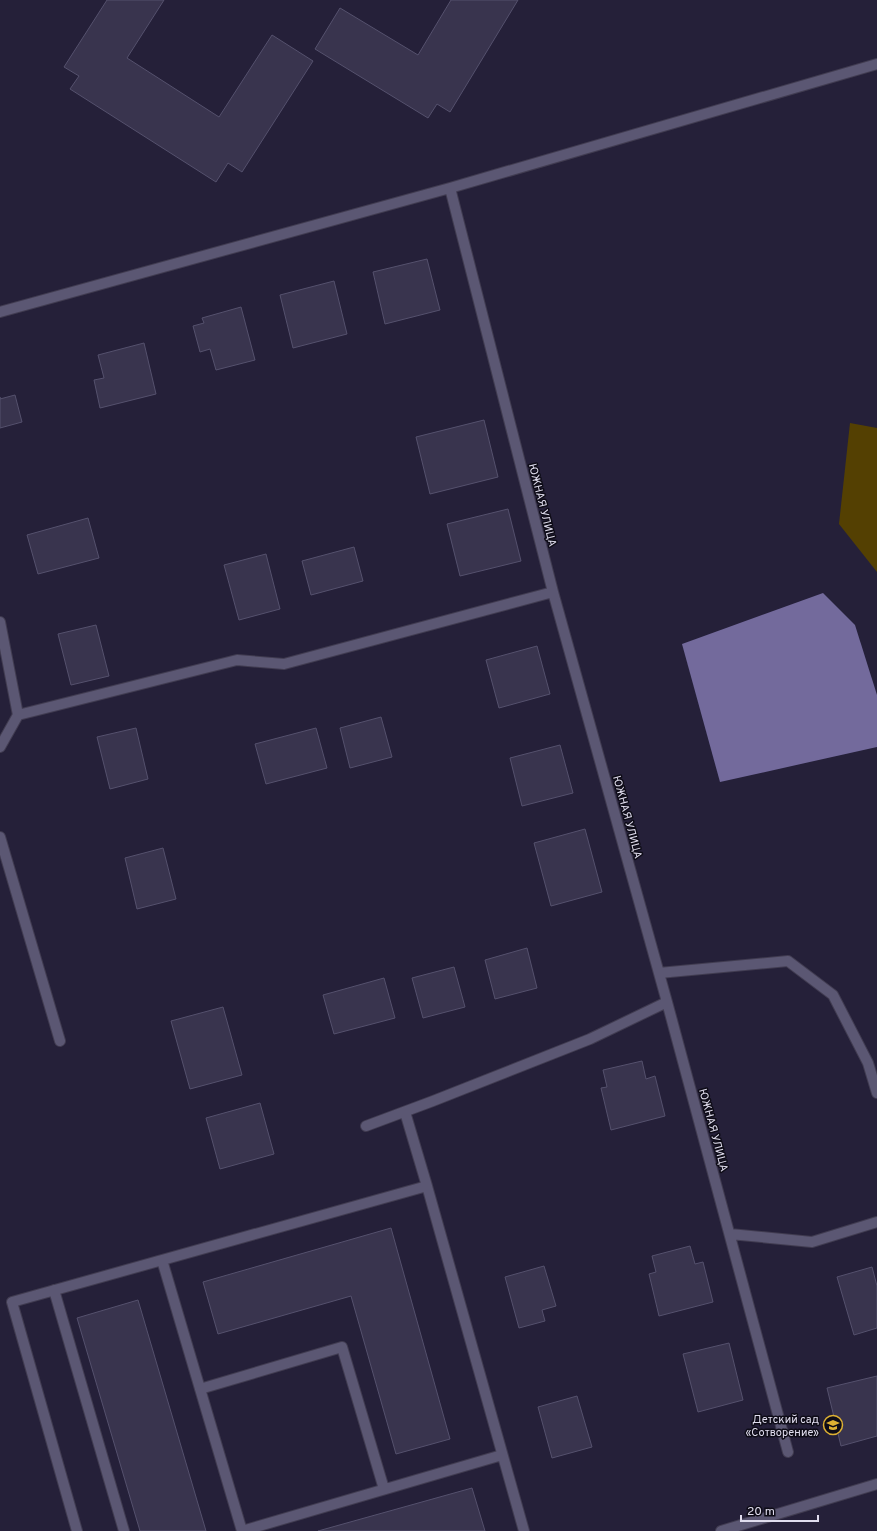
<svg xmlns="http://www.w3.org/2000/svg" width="877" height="1531" font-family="Overpass,sans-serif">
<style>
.green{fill:#544002}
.water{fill:#736a9c}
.building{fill:#39344e;stroke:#55516d}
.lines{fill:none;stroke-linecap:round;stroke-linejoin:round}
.street-casing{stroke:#413c51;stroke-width:12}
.street{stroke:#5b5773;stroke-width:10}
.labels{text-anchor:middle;stroke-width:3;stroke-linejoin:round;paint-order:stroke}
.street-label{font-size:11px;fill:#e0ddee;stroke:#0e0c17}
.poi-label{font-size:11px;fill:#e0ddee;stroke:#0e0c17;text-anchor:end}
</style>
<rect width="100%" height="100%" fill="#252039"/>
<!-- green -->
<path class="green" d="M850,423L877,428V572L839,524Z"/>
<!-- water -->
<path class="water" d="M823,593L855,625L877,695V747L720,782L682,644Z"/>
<!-- building -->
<path class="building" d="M107,0H164L127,58L219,117L272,35L313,61L242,172L228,163L216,182L70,89L79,76L64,67Z
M451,0H518L450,112L437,104L428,118L315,49L340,8L418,55Z
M427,259L440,310L385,324L373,272Z
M334,281L347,334L293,348L280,295Z
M241,307L255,360L216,370L210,349L200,352L193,326L204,323L202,318Z
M144,343L156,394L100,408L94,380L104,378L98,355Z
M15,395L22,422L0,428V397V399Z
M484,420L498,477L430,494L416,437Z
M508,509L521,561L460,576L447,524Z
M88,518L99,558L38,574L27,535Z
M354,547L363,581L311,595L302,561Z
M266,554L280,609L239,620L224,565Z
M96,625L109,676L71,685L58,634Z
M537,646L550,694L499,708L486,660Z
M381,717L392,757L350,768L340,728Z
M136,728L148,779L110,789L97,737Z
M316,728L327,768L266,784L255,744Z
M560,745L573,793L522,806L510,758Z
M585,829L602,892L551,906L534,843Z
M163,848L176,899L137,909L125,858Z
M527,948L537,988L495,999L485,960Z
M454,967L465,1007L423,1018L412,978Z
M384,978L395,1018L334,1034L323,995Z
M223,1007L242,1075L190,1089L171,1021Z
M642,1061L646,1079L655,1076L665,1116L611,1130L601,1088L607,1087L603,1070Z
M260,1103L274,1154L220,1169L206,1118Z
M391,1228L450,1439L396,1454L351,1296L218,1334L203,1282Z
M690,1246L695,1264L703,1262L713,1302L659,1316L649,1274L656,1272L652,1256Z
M544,1266L556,1306L542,1310L545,1321L519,1328L505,1277Z
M872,1267L877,1286V1328L854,1335L837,1277Z
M138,1300L206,1531H140L77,1318Z
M729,1343L743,1400L698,1412L683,1354Z
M877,1376V1436L841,1446L827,1388Z
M577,1396L592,1447L552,1458L538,1407Z
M472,1488L485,1531H318Z"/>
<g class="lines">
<!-- street casing -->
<g class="street-casing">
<path id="street" d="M450,188L553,592L667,1002L788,1452
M0,312L450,188L877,64
M0,622L18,715L0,747
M18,715L237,660L284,664L553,592
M0,837L60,1041
M659,973L788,961L833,995L868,1063L877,1093
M405,1112L427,1186
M366,1126L433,1101L590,1039L667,1002
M730,1234L812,1242L877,1222
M162,1260L242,1531
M54,1290L124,1531
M200,1389L342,1347L384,1489
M77,1531L12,1302L427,1186L524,1531
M242,1531L502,1455
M721,1531L877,1484"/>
</g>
<!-- street -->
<use href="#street" class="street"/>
</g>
<!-- icons -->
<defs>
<g id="school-ring" transform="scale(1)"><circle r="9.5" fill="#0e0c17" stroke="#deb133" stroke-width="1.5"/><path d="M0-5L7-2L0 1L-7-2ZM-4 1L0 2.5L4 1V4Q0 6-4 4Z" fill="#deb133"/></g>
</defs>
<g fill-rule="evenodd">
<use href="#school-ring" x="833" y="1425"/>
</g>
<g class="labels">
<!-- street labels -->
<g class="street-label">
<text transform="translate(543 505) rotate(76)" y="4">ЮЖНАЯ УЛИЦА</text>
<text transform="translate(628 817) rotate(75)" y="4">ЮЖНАЯ УЛИЦА</text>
<text transform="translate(714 1130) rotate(75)" y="4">ЮЖНАЯ УЛИЦА</text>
</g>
<!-- poi labels -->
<g class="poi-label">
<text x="819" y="1423">Детский сад<tspan x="819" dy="13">«Сотворение»</tspan></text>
</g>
</g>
<!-- scale -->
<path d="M741 1515v6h77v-6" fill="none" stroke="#e0ddee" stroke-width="2"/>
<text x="747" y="1515" font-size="12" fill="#e0ddee" stroke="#0e0c17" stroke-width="3" paint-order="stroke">20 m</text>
</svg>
